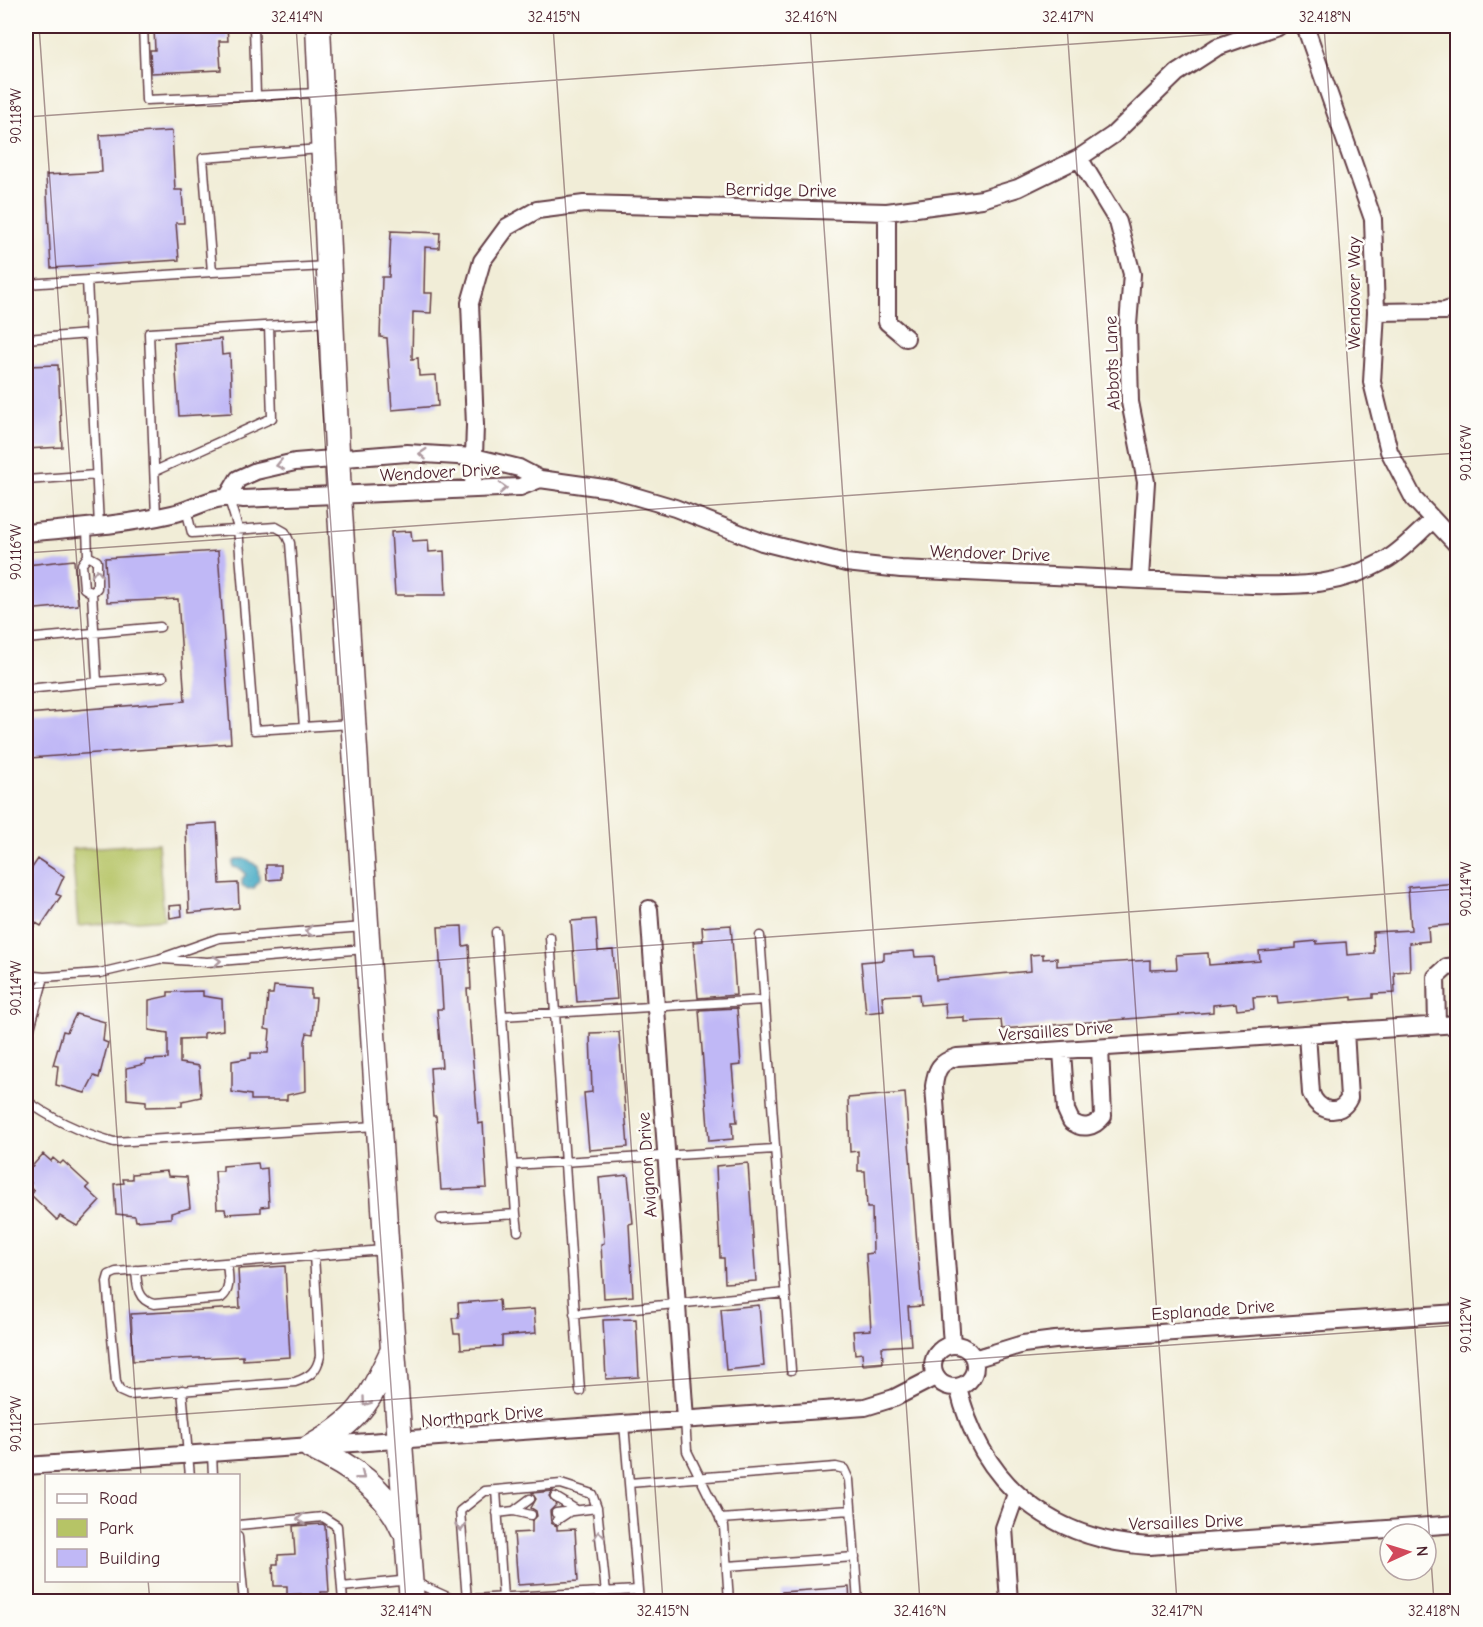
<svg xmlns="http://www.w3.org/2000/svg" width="1483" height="1627" font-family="'Comic Neue',sans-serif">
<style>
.green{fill:#b6c466;stroke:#807248;stroke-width:1.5}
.water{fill:#45aac5;stroke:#486478;stroke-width:1.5}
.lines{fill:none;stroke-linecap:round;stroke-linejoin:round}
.stream{stroke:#45aac5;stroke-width:4.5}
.building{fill:#c0b8f6}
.service-casing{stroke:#633e45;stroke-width:11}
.minor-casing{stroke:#633e45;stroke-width:20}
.secondary-casing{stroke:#633e45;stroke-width:27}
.service{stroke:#fff;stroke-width:8}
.minor{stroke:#fff;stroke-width:16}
.secondary{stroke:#fff;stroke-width:24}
.oneway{stroke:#ae9aa0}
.ticks{fill:none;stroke:#4a1f2b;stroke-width:1.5;stroke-opacity:0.45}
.labels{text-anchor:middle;stroke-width:5;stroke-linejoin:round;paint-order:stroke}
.street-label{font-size:18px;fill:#4a1f2b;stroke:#fdfcf7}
.neatline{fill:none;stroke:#4a1f2b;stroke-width:2}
.ticks-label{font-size:15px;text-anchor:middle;fill:#4a1f2b}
</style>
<rect width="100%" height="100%" fill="#fdfcf7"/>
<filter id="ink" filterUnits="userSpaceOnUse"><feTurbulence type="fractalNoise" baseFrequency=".0167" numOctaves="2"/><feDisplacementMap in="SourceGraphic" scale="12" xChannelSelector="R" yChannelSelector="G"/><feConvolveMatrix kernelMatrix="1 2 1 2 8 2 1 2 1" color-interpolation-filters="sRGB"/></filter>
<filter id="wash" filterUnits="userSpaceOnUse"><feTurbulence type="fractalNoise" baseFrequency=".008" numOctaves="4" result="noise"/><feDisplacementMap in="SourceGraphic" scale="24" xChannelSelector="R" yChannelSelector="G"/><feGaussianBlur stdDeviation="1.35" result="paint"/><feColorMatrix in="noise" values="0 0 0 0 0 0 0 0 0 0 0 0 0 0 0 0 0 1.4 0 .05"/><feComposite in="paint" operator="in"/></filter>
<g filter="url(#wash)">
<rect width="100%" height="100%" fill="#f1edd7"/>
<!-- green -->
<path class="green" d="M158,843L164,919L78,926L72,849Z"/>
<!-- water -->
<path class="water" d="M237,859H247L258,867L259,881L254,888L248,889L242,885V879L246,874L241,869L233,867V862Z"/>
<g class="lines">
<!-- stream -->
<path class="stream" d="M26,26H27"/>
</g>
<g id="blocks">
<!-- building -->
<path class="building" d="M227,26L228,41H219L221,70L151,73L150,50H155L154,29Z
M172,131L175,190H182L184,223H176L179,260L51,268L46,175L102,172L100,135Z
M391,231L440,233L439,248L425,247L424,293H432L431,313L413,312L412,359L418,358L419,376L436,375L438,406L392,410L387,338L380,337L382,277H389Z
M221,339L222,355L230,354L232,413L179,416L174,343Z
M58,365L62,447L26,449V366Z
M411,531L412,541L428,540L429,552L444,551L446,595H395L391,532Z
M218,551L231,743L30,758L27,714L185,701L178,599L107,602L105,558Z
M74,560L78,605L26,610V565Z
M217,823L220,884L238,883L239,908L189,913L186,825Z
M38,859L64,876L56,894L61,896L41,926L36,923L26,940V863L32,868Z
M266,865H281V879L267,880Z
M1458,883V924L1428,927L1429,941L1409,943L1410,971L1394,972L1395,993L1373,994V998L1352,1000V997L1278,1004L1277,996L1253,997L1254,1008L1237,1010L1236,1003L1213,1005V1012L1002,1029L1001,1020L964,1022V1017L946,1018L945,1003L920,1005L919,994L882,996L884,1011L866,1013L861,962L884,960V953L914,951L915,957L934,956L936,980L1031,971L1030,955L1043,954V959L1057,958V966L1150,960V970L1177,969L1176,955L1208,953L1209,965L1260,961L1259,951L1296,948V943L1317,941V944L1346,942L1347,955L1374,953L1373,932L1411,930L1408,887Z
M181,905L182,916L170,918L169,906Z
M596,919L598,951L613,950L617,999L577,1002L571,921Z
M731,925L736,995L698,998L693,942L703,941L702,927Z
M462,926L463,946L469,945L471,989H467L478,1124L483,1123L487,1188L441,1190L436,1116H433L430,1068L442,1067L437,1009H443L438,927Z
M274,986L311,989V998H316L313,1034L307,1033L305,1041L306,1091L287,1095V1100H251V1095L232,1092V1061L251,1058V1053H268L270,1030L265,1029L268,994H273Z
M203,991V996L222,999L223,1030L204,1033V1038L180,1039V1063L199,1066L201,1097L182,1101V1106L146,1107V1101L127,1099L126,1068L145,1064V1060L168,1059V1033L149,1030V1000L168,996V992Z
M737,1008L741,1065L732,1066L737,1122H732L733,1139L709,1141L699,1010Z
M76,1014L105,1022L103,1041L108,1043L99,1078L94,1076L85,1093L56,1085L58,1066L53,1065L63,1031L67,1032Z
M619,1032L628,1147L589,1150L584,1093L592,1092L590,1033Z
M905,1093L922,1306L908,1307L911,1345L882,1347L883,1363L863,1365L862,1353L855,1354L853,1331L871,1330L866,1254L873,1253L872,1208H867L865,1171H858V1151L850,1152L848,1098Z
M43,1154L51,1161L53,1158L60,1164L63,1161L89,1185L86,1188L100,1201L77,1226L60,1216L57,1220L31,1195L34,1191L28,1186L31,1183L26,1178V1173Z
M258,1163L259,1169L267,1168L269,1206L261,1207V1212L226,1214L225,1209H217L215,1171H223V1166Z
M748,1163L756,1281L725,1283L724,1258H720L716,1166Z
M167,1171L168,1176L187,1177L190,1208L171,1213V1218L136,1221L135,1216L116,1214L114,1184L124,1183L123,1179H132V1174Z
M628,1175L633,1223L629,1224L633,1296L604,1298L601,1244L604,1243L599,1178Z
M285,1266L290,1357L243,1360V1356L133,1361L131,1314L240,1308L238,1269Z
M499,1300L500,1311L534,1309L536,1333L502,1336V1346L461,1349L460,1334H454L452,1318H459L458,1303Z
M759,1305L764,1366L726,1370L721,1309Z
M636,1319L639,1377L606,1379L603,1320Z
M553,1491L549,1496L556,1505L550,1511L551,1523L557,1526V1530L575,1529L578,1581L518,1585L514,1533L532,1532V1521L537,1516L536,1511L531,1508L536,1499L532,1493Z
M323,1524L325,1526L329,1592H321L322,1602H301V1594L287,1595V1586H274L273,1564H278V1555L295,1554L293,1526Z
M849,1587L850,1602H782V1592Z"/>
</g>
</g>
<g filter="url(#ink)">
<use href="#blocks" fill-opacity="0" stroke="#633e45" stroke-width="1.5"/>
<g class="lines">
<!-- service casing -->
<g class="service-casing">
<path id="service" d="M143,26L146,100L319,93
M254,26L256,96
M320,149L203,158L212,272L327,266
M26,271V284L212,272
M87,280L99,526
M26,339L89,334
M155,471L272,418L269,326
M26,480L96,475
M228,496L238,528L254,730L352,724
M186,509L192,533L276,527L285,532L290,543L304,727
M156,517L149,333L330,322
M87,527L88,556L82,564L84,588L92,593
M26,639L160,627
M97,682L163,677
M27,689L97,682L92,593L97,588V561L88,556
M760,936L791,1370
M550,937L580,1391
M163,959L207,962L365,949
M26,975L44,977L100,973L159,959L219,938L364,927
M502,1016L764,1000
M26,1043L44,977
M26,1100C52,1120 83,1133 114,1142L376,1126
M513,1165L774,1149
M516,1214L518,1231
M441,1219L516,1214L496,932
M314,1255L320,1356C317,1371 310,1377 295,1382L129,1395L120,1391L116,1382L107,1282L109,1275L116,1272L383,1250
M136,1270C137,1285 137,1300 154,1304L221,1298C232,1290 228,1275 227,1263
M574,1314L785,1293
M182,1390L190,1476
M685,1419L687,1451L724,1526L729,1602
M624,1424L639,1602
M212,1454L213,1476
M629,1483L836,1467L844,1469L849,1480L858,1602
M496,1490L503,1598
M555,1497L575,1509
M514,1511L530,1499
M497,1513L514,1511L531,1515
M556,1513L597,1508
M720,1519L851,1510
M557,1520L569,1512
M238,1525L323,1517L337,1526L343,1602
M238,1537L244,1602
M727,1566L855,1557
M342,1587L410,1580L454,1600L638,1590
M467,1600L460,1511L485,1491L561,1484L592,1494L597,1508L606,1593"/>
</g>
<!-- minor casing -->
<g class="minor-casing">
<path id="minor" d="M1305,26L1373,219L1376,312L1372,382L1389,451L1414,499L1458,546
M1079,158L1118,222L1132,274L1128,325L1130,402L1146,482L1140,578
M887,212V322L906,338
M1376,312L1445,311L1458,306
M473,489L475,425L470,303L482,261L507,227L537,210L584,204L887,212L982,199L1018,188L1079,158L1113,135L1177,73L1217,47L1277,26
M228,496L238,479L256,471L295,462L407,453L474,457L519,468L540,479L611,489L675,508L762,542L846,563L901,569L1252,585C1303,586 1340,586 1386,560C1403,550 1418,533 1432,521
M26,533C75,528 124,525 172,514C199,508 212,493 243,499L520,487L540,479
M649,909L685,1419
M1437,1025L1436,977L1447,967L1458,966
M1307,1034L1311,1093C1317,1111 1340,1118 1349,1098L1345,1031
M1062,1051L1066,1110L1071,1121C1082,1130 1094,1128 1103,1116L1100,1048
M933 1366a21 21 0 1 1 42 0a21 21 0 1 1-42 0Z
M952,1345L934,1086C936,1069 940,1062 957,1057L1458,1024
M974,1359L1023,1344L1055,1340L1458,1313
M958,1387C981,1484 1050,1540 1149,1546L1458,1524
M26,1466L865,1407L894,1398L935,1377
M1009,1602L1004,1528L1016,1494"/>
</g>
<!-- secondary casing -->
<g class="secondary-casing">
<path id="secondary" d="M318,26L339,496L393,1350L412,1602
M311,1447C350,1466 385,1488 403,1529
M311,1447C361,1419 368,1402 392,1352"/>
</g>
<!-- service -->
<use href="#service" class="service"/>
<!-- minor -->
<use href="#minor" class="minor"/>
<!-- secondary -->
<use href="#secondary" class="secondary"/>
</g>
<!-- one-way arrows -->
<defs><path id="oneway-chevron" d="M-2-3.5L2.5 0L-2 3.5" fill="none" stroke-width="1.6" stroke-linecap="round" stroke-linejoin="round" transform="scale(1.5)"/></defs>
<g class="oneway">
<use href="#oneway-chevron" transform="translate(423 454) rotate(-176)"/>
<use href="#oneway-chevron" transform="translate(280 465) rotate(168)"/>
<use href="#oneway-chevron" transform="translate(503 488) rotate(-2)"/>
<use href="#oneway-chevron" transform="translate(97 573) rotate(-91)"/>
<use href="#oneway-chevron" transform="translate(309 931) rotate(176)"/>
<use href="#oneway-chevron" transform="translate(217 961) rotate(-4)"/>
<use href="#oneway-chevron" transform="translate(366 1402) rotate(126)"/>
<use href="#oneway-chevron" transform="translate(361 1476) rotate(38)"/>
<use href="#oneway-chevron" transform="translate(301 1519) rotate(175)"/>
<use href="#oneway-chevron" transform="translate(461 1527) rotate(86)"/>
<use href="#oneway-chevron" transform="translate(599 1535) rotate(-96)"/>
</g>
</g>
<!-- ticks -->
<path class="ticks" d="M39,26L141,1476M296,26L406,1602M553,26L663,1602M810,26L920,1602M1067,26L1177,1602M1324,26L1434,1602M26,117L1333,26M26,553L1458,453M26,989L1458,889M26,1425L1458,1325M148,1580L150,1602"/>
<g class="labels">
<!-- street labels -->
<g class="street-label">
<text transform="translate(781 190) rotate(1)" y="6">Berridge Drive</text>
<text transform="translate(1354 293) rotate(-90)" y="6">Wendover Way</text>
<text transform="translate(1112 363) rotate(-92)" y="6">Abbots Lane</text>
<text transform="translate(440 472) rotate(-3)" y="6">Wendover Drive</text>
<text transform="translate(990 553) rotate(2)" y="6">Wendover Drive</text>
<text transform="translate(1056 1031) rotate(-4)" y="6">Versailles Drive</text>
<text transform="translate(647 1165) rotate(-94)" y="6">Avignon Drive</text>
<text transform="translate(1213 1310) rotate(-4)" y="6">Esplanade Drive</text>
<text transform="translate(482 1416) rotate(-5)" y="6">Northpark Drive</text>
<text transform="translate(1186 1522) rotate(-2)" y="6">Versailles Drive</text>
</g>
</g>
<!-- margin -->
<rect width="1483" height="1627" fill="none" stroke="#fdfcf7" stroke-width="66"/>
<!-- legend -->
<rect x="45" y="1474" width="195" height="108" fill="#fdfcf7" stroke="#b5a4a5" stroke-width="1.5"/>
<rect x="57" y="1494" width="30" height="9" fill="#ffffff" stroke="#b5a4a5" stroke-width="1.5"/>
<text x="99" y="1504" font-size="18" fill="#4a1f2b">Road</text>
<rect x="57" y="1519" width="30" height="18" fill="#b6c466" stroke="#b5a4a5" stroke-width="1.5"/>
<text x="99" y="1534" font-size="18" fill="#4a1f2b">Park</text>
<rect x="57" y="1549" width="30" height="18" fill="#c0b8f6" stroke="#b5a4a5" stroke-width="1.5"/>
<text x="99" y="1564" font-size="18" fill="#4a1f2b">Building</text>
<!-- north arrow -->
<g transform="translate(1408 1552) rotate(86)"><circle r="28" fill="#fdfcf7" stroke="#b5a4a5" stroke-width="1.5"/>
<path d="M0-4.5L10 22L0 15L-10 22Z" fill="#d1495b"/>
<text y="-9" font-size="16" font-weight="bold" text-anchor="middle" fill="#4a1f2b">N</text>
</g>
<rect x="33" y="33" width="1417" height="1561" class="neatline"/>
<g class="ticks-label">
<text x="297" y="22">32.414°N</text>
<text x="554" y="22">32.415°N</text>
<text x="811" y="22">32.416°N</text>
<text x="1068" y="22">32.417°N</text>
<text x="1325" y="22">32.418°N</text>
<text transform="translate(16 116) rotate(-90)" y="5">90.118°W</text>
<text transform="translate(1466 453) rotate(-90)" y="5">90.116°W</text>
<text transform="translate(16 552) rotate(-90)" y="5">90.116°W</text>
<text transform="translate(1466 889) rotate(-90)" y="5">90.114°W</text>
<text transform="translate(16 988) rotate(-90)" y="5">90.114°W</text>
<text transform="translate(1466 1325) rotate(-90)" y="5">90.112°W</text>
<text transform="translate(16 1424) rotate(-90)" y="5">90.112°W</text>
<text x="406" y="1616">32.414°N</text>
<text x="663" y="1616">32.415°N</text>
<text x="920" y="1616">32.416°N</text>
<text x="1177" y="1616">32.417°N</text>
<text x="1434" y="1616">32.418°N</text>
</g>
</svg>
